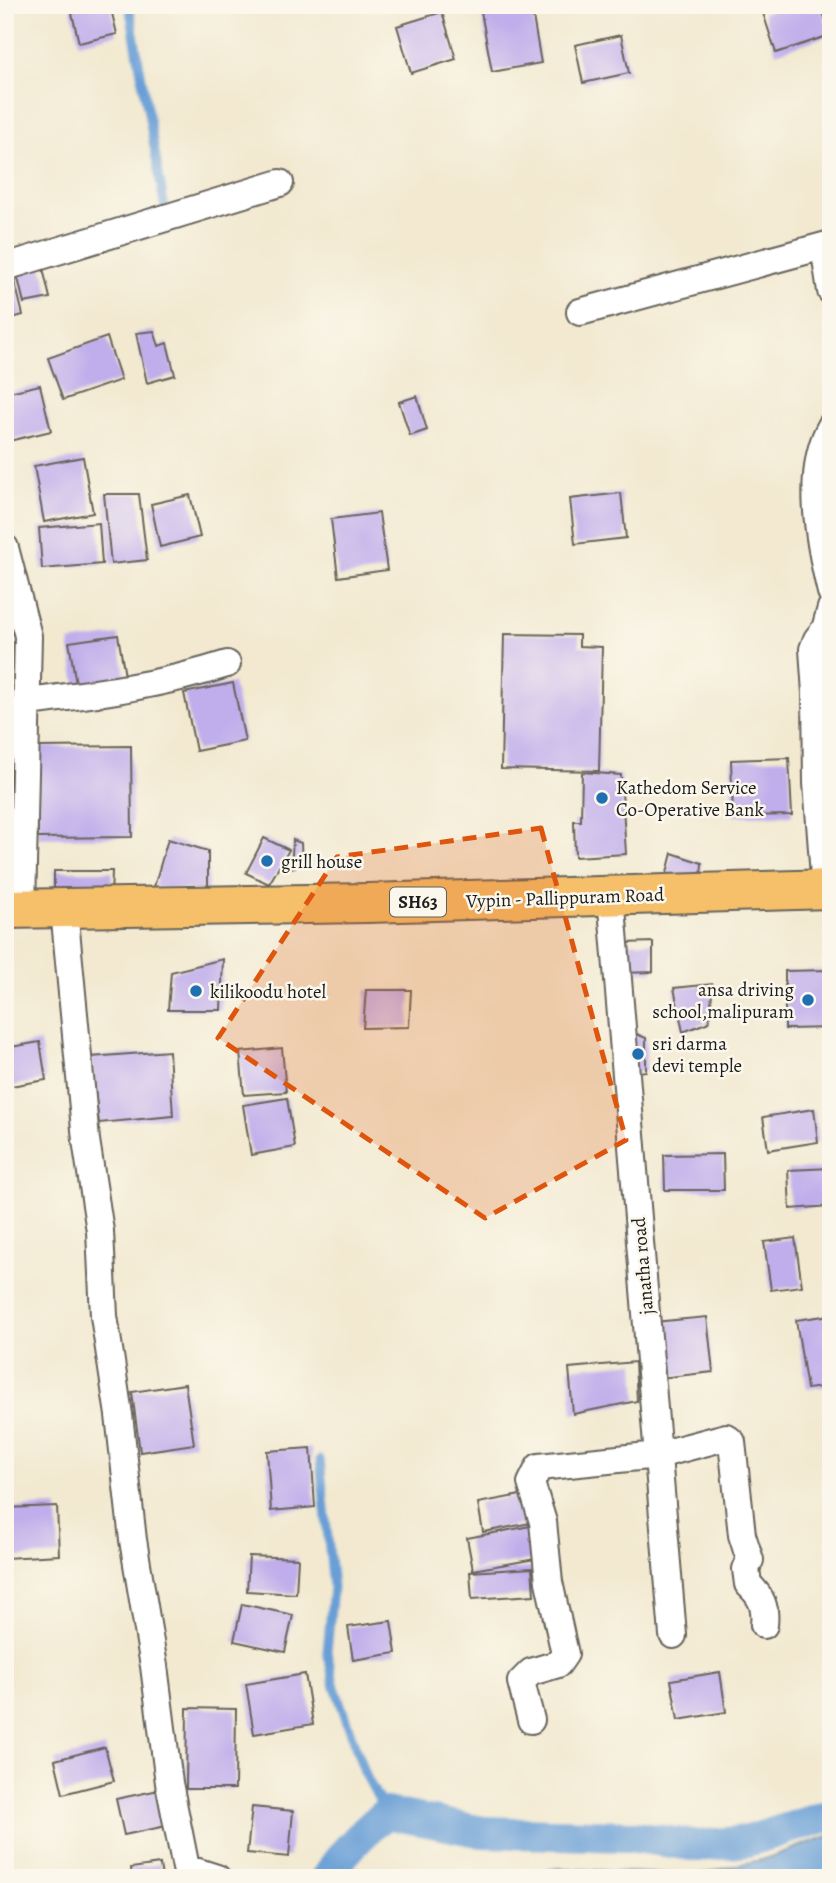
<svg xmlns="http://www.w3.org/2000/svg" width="836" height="1883" font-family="Alegreya,serif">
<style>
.water{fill:#699fd6;stroke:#425e79;stroke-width:2}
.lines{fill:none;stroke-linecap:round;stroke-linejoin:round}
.stream{stroke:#699fd6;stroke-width:9}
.canal{stroke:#699fd6;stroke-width:32}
.building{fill:#c0adeb}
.minor-casing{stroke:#67645b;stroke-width:30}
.primary-casing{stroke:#67645b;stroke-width:42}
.minor{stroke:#fff;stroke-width:26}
.primary{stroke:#f6c06b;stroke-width:38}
.marked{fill:#de560d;fill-opacity:0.2;stroke:#de560d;stroke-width:5;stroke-dasharray:14 9;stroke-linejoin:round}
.poi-dot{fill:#1f6fb2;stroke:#fbf7ec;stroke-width:2.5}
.labels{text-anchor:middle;stroke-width:5;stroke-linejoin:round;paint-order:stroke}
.shield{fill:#fbf7ec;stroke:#5f5e5a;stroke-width:2}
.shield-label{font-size:18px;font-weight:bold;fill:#1c1c1c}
.poi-label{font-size:19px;fill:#1c1c1c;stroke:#fbf7ec;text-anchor:start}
.street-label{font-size:19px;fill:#1c1c1c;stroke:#fbf7ec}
</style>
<rect width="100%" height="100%" fill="#fbf7ec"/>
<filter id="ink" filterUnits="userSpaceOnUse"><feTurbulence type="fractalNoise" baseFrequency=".0143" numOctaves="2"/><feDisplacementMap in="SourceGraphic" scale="14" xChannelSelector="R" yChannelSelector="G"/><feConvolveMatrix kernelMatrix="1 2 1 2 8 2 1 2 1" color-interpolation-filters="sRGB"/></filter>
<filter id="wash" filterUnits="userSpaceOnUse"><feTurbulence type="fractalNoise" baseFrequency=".00686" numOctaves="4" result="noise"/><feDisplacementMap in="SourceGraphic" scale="28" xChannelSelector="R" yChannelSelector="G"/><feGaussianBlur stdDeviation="1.57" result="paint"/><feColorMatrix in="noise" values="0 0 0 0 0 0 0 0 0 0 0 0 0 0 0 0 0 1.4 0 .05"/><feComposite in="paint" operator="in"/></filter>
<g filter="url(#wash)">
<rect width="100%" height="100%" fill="#f2e9d0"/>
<!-- water -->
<path class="water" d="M831,1835V1878H502L559,1868L692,1876L764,1859Z"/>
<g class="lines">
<!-- stream -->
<path class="stream" d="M129,5L165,209
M320,1460L333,1587L327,1652L335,1687L364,1772L386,1813"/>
<!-- canal -->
<path class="canal" d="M327,1878C341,1853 365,1831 386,1813L483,1832L628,1836L698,1846L748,1841L831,1815"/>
</g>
<g id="blocks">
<!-- building -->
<path class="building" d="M70,5H110L117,34L79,43Z
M531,5L541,63L492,72L480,6Z
M787,5H821L830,35L776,53L763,13Z
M442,12L456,59L411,73L397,26Z
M621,35L629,73L583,83L575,45Z
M41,260L50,298L24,303L15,266Z
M14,278L23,315L5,320V280Z
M154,331L159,346L167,343L175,375L147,383L136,333Z
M107,337L121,380L63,400L48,358Z
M40,385L51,431L9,441L5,424V393Z
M417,396L427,430L410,436L399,402Z
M83,457L93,513L44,522L34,466Z
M621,493L626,538L575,544L570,499Z
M104,494H139L147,560L111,564Z
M190,495L200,537L160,547L151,504Z
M379,513L387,570L338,577L331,519Z
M99,523L102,564L42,569L39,528Z
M504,634L579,635V646L602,647L599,771L501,769Z
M118,635L126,682L77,690L69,642Z
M233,683L245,741L196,751L184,693Z
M131,746L132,837L38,838L37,747Z
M789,758L792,815L733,816L731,760Z
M5,760H7L12,801L5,802Z
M582,772L621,775L626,854L575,857L574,821H581Z
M264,838L289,850L269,884L246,873Z
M168,839L208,851V891L154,887Z
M293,840L301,843L302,865L291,868Z
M672,853L702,863L701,880L666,877Z
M54,871H112L111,899H54Z
M653,942V972L623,973V943Z
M223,959L221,1010H168L171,972Z
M831,970V1028L785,1029V971Z
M713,984L709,1022L683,1032L674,988Z
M366,990H411L409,1027L363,1028Z
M627,1030L646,1038V1071L633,1073Z
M40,1042L46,1080L5,1087V1048Z
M282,1048L286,1092L244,1095L240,1052Z
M169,1051L173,1116L99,1123L91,1057Z
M287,1098L295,1147L251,1155L243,1105Z
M814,1109L818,1142L768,1150L763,1117Z
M723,1154L724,1190H665L664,1155Z
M831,1168V1206L790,1209L788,1170Z
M795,1238L802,1286L771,1290L764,1242Z
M831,1315V1386L807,1389L796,1320Z
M707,1317L713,1372L660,1378L654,1322Z
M635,1362L637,1401L573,1414L569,1368Z
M185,1384L194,1444L140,1452L132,1392Z
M311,1448L315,1507L271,1511L267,1451Z
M526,1494L531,1523L483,1532L478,1503Z
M57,1506L59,1555L5,1558V1508Z
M536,1525L541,1558L473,1570L467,1538Z
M249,1556L298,1558L296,1594L247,1591Z
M532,1568L534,1595L472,1599L470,1572Z
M242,1604L293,1615L285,1652L234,1641Z
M391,1621L396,1653L353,1660L348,1627Z
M720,1672L726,1712L678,1720L671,1680Z
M305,1674L313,1724L254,1734L246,1684Z
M187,1708L236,1709L235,1789H186Z
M105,1747L114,1781L63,1794L55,1760Z
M159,1790L166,1826L124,1835L116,1799Z
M252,1807L293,1811L289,1857L247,1853Z
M160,1864L162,1878H132L131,1868Z"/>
</g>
</g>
<g filter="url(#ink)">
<use href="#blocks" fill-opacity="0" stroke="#67645b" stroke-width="2"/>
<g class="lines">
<!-- minor casing -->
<g class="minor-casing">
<path id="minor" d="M824,246L831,291
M5,267L280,183
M580,312L831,244
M831,426C805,471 819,543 831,592
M5,548L28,636L22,910
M27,702C95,694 162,685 227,664
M825,889L817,783L816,693L813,649L817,639L825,629L831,608
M611,896L673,1635
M64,909L86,1140L100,1231L104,1316L119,1415L133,1540L154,1666L169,1783L186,1868L217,1878
M531,1720L521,1682L531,1672L558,1664L565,1654L549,1582L543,1522L531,1483L539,1467L658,1455L726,1437L732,1442L742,1535L750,1560L746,1569L748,1584C762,1597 766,1607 764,1625"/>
</g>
<!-- primary casing -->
<g class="primary-casing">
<path id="primary" d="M5,909L368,903L831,889"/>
</g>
<!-- minor -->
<use href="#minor" class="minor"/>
<!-- primary -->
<use href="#primary" class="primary"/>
</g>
</g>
<!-- marked area -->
<path class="marked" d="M541,828L626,1140L485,1218L218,1038L337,857Z"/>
<!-- markers -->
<g class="poi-dot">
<circle cx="602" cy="798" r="7"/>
<circle cx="267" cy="861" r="7"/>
<circle cx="196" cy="991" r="7"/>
<circle cx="808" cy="1000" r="7"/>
<circle cx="638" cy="1054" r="7"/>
</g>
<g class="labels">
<!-- shield labels -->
<rect class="shield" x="390" y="887.5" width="56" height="29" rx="5"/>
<g class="shield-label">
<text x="418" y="908">SH63</text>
</g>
<!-- poi labels -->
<g class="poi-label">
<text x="616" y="794">Kathedom Service<tspan x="616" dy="22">Co-Operative Bank</tspan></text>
<text x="281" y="868">grill house</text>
<text x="794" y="996" text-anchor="end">ansa driving<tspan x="794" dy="22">school,malipuram</tspan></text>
<text x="210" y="998">kilikoodu hotel</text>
<text x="652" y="1050">sri darma<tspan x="652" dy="22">devi temple</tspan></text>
</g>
<!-- street labels -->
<g class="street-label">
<text transform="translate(565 897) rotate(-2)" y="7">Vypin - Pallippuram Road</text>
<text transform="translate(642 1266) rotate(-95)" y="7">janatha road</text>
</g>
</g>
<!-- margin -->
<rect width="836" height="1883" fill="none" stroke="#fbf7ec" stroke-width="28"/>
</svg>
